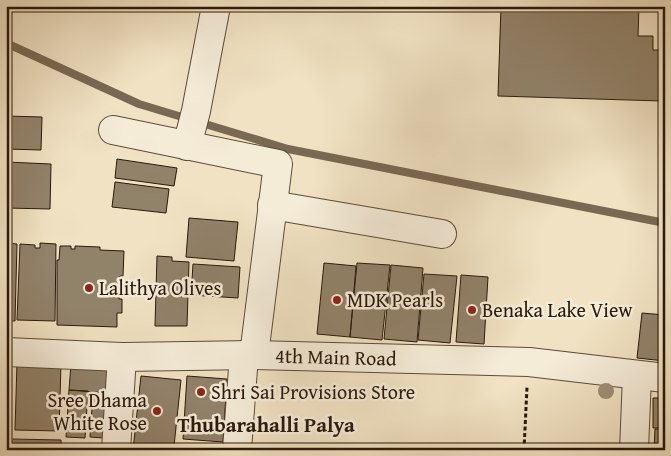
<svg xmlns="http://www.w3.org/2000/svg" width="671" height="456" font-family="'Gentium Book Plus',serif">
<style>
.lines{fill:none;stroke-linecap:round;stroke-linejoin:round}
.stream{stroke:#796953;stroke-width:8}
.building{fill:#91826a;stroke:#2a1909}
.minor-casing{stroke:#5c4b38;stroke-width:30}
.path{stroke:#2a1909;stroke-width:3;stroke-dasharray:4 2.5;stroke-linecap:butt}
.minor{stroke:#f5ecd8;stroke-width:28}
.tree{fill:#9e8f76}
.poi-dot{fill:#8f2418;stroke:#f5ecd8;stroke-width:2}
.labels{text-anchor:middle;stroke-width:5;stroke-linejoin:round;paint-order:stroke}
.poi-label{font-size:20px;fill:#2a1909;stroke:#f5ecd8;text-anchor:start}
.street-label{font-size:20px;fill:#2a1909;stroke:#f5ecd8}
.neighbourhood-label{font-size:21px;font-weight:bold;fill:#2a1909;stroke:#f5ecd8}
</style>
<rect width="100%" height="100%" fill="#f0e2c3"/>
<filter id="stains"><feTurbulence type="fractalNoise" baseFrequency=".004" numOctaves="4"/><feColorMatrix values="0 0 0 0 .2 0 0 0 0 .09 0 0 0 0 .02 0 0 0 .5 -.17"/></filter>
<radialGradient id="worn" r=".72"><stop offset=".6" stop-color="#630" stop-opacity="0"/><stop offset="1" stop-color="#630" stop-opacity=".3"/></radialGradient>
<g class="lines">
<!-- stream -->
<path class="stream" d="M6,43L139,104L288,149L665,223"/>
</g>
<!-- building -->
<path class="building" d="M501,6H639L638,36H653V50H662L661,101L498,96Z
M6,116L42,117L41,150L6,149Z
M117,159L177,168L174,186L115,178Z
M6,162L51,164L50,209L6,208Z
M115,182L169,189L166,213L112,207Z
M189,218L238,222L234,261L186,257Z
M6,243L17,244L15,321H6Z
M40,243L56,244L55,321L17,320L20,244L35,245V248H40Z
M60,246H71V249H75V246L100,247V250L124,251L123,276H120L119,299H122V313H117V327L57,325V260H59Z
M157,256L172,257V261L189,262L187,326H155Z
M324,263L356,266L350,337L317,334Z
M357,263L390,265L382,340L350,337Z
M193,264L240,267L238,298L191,295Z
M391,265L423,268L417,342L384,339Z
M424,274L457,276L450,343L418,340Z
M461,275L488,277L484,344L456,342Z
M642,313L665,315V361L637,358Z
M17,362L61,363L59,431L15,430Z
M71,364L108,367L106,393L69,390Z
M141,376L181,380L174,446L205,450H133Z
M187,376L227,379L223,442L183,439Z
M69,390L88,391L85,438L66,437Z
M93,392L106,393L103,438L90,437Z
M653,398H665V428H653Z
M655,429H665V450H654Z
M12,439L61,440V450H12Z"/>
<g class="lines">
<!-- minor casing -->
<g class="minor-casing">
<g id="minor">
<path d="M113,130L278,164L254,355"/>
<path d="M187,146L196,111L216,6"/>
<path d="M272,205L442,234"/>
<path id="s1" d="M6,352L122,357L254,355L529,362L665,378"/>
<path d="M116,450L122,357"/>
<path d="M237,450L244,355"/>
<path d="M634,450L637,376"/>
</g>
</g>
<!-- path -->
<path class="path" d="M524,450L527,387"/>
<!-- minor -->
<use href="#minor" class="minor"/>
</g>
<!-- trees -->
<circle class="tree" cx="606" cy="391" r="8"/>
<!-- markers -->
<g class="poi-dot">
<circle cx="89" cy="288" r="5"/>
<circle cx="337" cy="300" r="5"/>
<circle cx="472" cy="310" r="5"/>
<circle cx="201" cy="392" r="5"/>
<circle cx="157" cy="411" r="5"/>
</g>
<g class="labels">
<!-- poi labels -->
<g class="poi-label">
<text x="99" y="295">Lalithya Olives</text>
<text x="347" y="307">MDK Pearls</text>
<text x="482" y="317">Benaka Lake View</text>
<text x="211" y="399">Shri Sai Provisions Store</text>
<text x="147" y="407" text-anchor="end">Sree Dhama<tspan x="147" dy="23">White Rose</tspan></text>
</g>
<!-- street labels -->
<g class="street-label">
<text dy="7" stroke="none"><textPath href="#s1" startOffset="330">4th Main Road</textPath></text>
</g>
<!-- neighbourhood labels -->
<g class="neighbourhood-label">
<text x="266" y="432">Thubarahalli Palya</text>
</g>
</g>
<!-- margin -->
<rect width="671" height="456" fill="none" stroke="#f0e2c3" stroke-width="25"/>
<rect x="8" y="8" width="656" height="441" fill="none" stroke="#2a1909" stroke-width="2.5"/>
<rect x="12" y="12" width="646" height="431" fill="none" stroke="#2a1909"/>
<rect width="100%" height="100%" filter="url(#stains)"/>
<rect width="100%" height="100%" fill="url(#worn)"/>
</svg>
